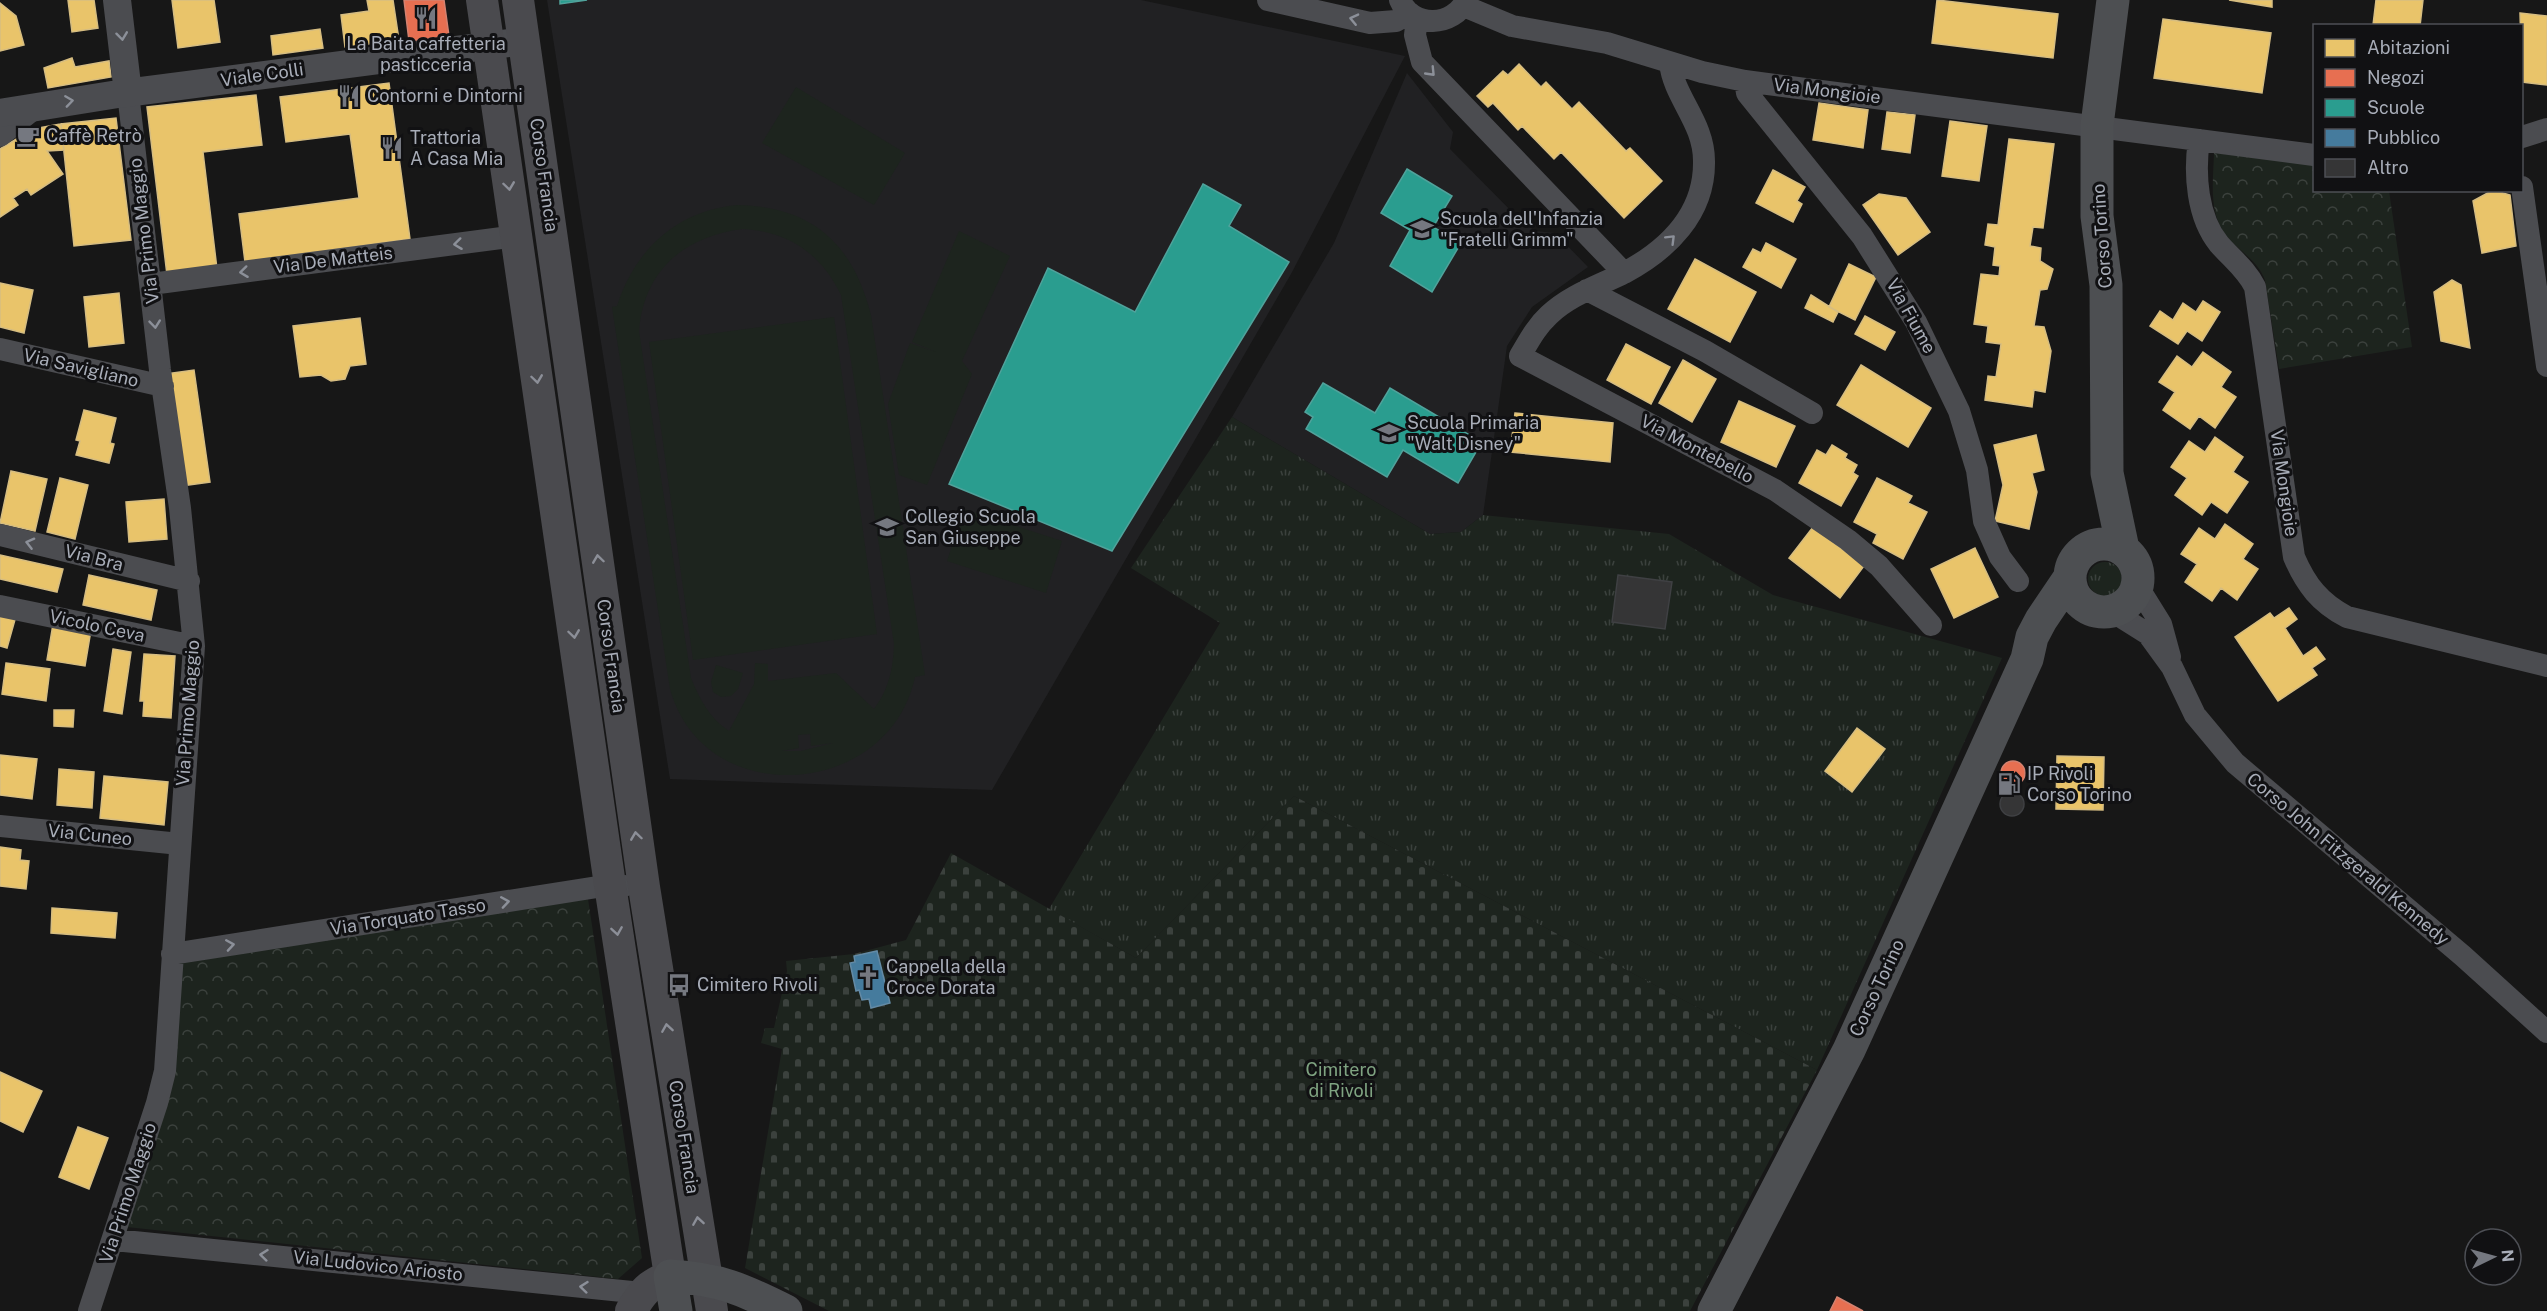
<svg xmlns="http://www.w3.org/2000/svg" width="2547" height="1311" font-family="'Public Sans',sans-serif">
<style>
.built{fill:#212123}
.grass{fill:url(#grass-tufts)}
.cemetery{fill:url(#cemetery-stones)}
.park{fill:url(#park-crowns)}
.garden{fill:#1d241e;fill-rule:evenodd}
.homes{fill:#e9c46a;stroke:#d6bd81;stroke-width:1.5}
.shops{fill:#e76f51;stroke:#d48270;stroke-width:1.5}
.schools{fill:#2a9d8f;stroke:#50a29b;stroke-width:1.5}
.public{fill:#457b9d;stroke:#638aa5;stroke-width:1.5}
.building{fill:#353536;stroke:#3f4043;stroke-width:1.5}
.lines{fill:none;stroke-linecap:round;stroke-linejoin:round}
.minor{stroke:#4b4c50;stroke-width:22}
.tertiary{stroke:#4b4c50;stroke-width:28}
.secondary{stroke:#4a4a4e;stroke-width:32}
.primary{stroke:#4d4f52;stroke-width:33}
.oneway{stroke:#8c9099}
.oneway2{stroke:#8c8f98}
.labels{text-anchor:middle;stroke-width:6;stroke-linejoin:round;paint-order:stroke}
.poi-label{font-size:18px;fill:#a8adb8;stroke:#111113;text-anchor:start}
.street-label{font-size:18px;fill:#a8adb8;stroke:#111113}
.park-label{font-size:18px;fill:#7fa381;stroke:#111113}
</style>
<defs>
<pattern id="grass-tufts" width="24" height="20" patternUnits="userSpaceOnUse" patternTransform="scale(1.5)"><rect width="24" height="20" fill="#1d241e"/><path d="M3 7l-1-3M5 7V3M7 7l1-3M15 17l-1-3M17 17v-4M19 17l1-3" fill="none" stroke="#3b413d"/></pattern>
<pattern id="cemetery-stones" width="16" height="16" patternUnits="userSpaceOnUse" patternTransform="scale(1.5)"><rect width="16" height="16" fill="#1d241e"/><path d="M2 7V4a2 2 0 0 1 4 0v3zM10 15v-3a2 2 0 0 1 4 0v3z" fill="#3b413d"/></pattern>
<pattern id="park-crowns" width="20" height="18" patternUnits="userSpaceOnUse" patternTransform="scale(1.5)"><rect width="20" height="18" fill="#1d241e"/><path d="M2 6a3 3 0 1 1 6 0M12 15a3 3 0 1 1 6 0" fill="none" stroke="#3b413d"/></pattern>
</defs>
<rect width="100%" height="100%" fill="#171717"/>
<!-- built -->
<path class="built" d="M547,0H1141L1405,56L1291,274L992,790L670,779Z
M1407,73L1453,132L1450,149L1518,218L1535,231L1555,233L1588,267L1532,307L1507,346L1483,515L1461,532L1430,534L1232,417L1334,243Z"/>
<!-- grass -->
<path class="grass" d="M1232,417L1430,534L1461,532L1483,515L1669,534L1773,595L2002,658L1817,1070L1294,796L1136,958L1049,909L1220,623L1131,568Z
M2088 579a17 17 0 1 1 34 0a17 17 0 1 1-34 0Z"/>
<!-- cemetery -->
<path class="cemetery" d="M1294,796L1817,1070L1690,1311H829L745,1268L782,1049L761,1043L765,1028H774L787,971L786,961L854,954L906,940L951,853L1136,958Z"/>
<!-- park -->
<path class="park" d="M2214,153L2314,164V190L2389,191L2412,347L2279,369L2265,280C2259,264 2247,256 2235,245C2207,220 2213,187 2214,153Z
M588,899L642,1258L618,1279L127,1227L181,962Z"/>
<!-- garden -->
<path class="garden" d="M796,87L905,153L874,205L762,143Z
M738,205C813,207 853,244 871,315L925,675L915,677C889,799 704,812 670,689L612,307L617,306C635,249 678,210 738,205ZM742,229C787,231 821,253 841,295L894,644C893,669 889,689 874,709L836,673L768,681V664L755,663L754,684L729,731C710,719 699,698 691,678L639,331C644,270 684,237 742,229ZM810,734L811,746L833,743L801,751H782L799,748L798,735Z
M959,231L1010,256L962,361L972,374L927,485L899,475L888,404L910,343L936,352L912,342Z
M834,317L877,634L693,660L649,342Z
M964,509L1062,541L1046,593L947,561Z
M716,665L743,673L738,689L731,696L721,697L713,692L711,682Z"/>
<!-- homes -->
<path class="homes" d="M68,0H94L98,28L72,32Z
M172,0H214L220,42L178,48Z
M367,0H393L399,40L345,47L341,15L369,11Z
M1937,0L2058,14L2053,58L1932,43Z
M2229,0H2272V7Z
M2376,0H2423L2420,26H2362L2373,25Z
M0,3L16,16L24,45L0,51Z
M2520,13L2547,16V85L2522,82Z
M2163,19L2271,33L2262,93L2154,78Z
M320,29L323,48L273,55L271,36Z
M72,58L75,67L109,61L111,77L48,88L44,68Z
M1519,64L1541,87L1546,82L1572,109L1579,102L1626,151L1630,148L1662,181L1624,218L1561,152L1554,159L1522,126L1518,130L1493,103L1488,107L1477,96L1503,71L1508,75Z
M389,83L410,239L245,262L239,214L359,198L350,134L286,142L280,97Z
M256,95L262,145L203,152L217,269L167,275L147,107Z
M1819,103L1868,110L1863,148L1813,140Z
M1887,112L1915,115L1910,153L1882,149Z
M116,118L131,240L74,246L61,124Z
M1950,121L1987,126L1979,181L1942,176Z
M61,124L64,150L47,151L63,174L31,195L27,189L13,198L18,205L0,217V149L33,129Z
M2009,139L2054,144L2043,228L2033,227L2030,246L2041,248L2040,261L2053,269L2047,289L2040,290L2034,326L2044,327L2051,351L2045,392L2034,390L2032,407L1985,400L1988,376L1996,377L2001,344L1986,342L1988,326L1974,324L1981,274L1999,276L2000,266L1993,265L1995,247L1985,245L1988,224L1998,225Z
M1773,170L1805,187L1797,201L1802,204L1793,222L1756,203Z
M2493,190L2510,195L2516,246L2482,253L2473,201Z
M1879,194L1906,198L1930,232L1898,255L1863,205Z
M1766,243L1796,259L1781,288L1743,267L1753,249L1761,253Z
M1695,259L1756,292L1730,342L1668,309Z
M1849,264L1876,277L1855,320L1829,307Z
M2452,280L2461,285L2470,348L2441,341L2434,292Z
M0,283L33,290L24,333L0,327Z
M119,293L124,343L89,347L84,297Z
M1811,295L1838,312L1833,322L1805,308Z
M2203,301L2220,312L2202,341L2187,331L2178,344L2150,326L2160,311L2173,320L2183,303L2196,312Z
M1865,316L1895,332L1885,350L1855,334Z
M360,318L366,364L350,366L345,379L331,381L321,375L300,377L293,326Z
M1626,344L1670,367L1651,404L1607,380Z
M2203,352L2231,372L2221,387L2236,397L2215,428L2199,416L2190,429L2163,410L2175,392L2159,382L2177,356L2192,367Z
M1683,360L1716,379L1692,422L1659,403Z
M1861,365L1931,408L1908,447L1837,405Z
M194,370L210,482L182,486L166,374Z
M1739,401L1795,426L1776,467L1721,442Z
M84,410L116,418L110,443L114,444L109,463L76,455L80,441L76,440Z
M1515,413L1613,423L1610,462L1510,452Z
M2036,435L2044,470L2032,473L2037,492L2029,529L1995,521L2003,485L1994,445Z
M2215,437L2243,457L2233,472L2248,482L2227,513L2211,502L2202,515L2175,495L2187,478L2171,467L2189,441L2205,452Z
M1832,445L1847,454L1845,458L1857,465L1853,473L1858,476L1841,506L1799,483L1817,450L1826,455Z
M11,471L47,479L35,531L0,523Z
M60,478L88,485L75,539L47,532Z
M1877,478L1912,496L1908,503L1927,512L1903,559L1873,543L1877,534L1854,522Z
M164,499L167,539L129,542L126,502Z
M2225,524L2253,544L2243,559L2258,569L2237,600L2221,588L2212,601L2185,582L2197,564L2181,554L2199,528L2215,539Z
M1813,527L1864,566L1840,598L1789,558Z
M1975,548L1998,597L1954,618L1931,569Z
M0,555L63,569L57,592L0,579Z
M89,575L157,590L151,620L83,605Z
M2289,608L2297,619L2285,628L2303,656L2316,647L2325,659L2312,668L2317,675L2278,701L2235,637L2270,613L2274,618Z
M0,612L16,616L7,648L0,646Z
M53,624L91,630L85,666L47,660Z
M113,649L131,652L122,714L104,711Z
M144,654L175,656L171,718L143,716L144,701H140Z
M6,663L50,669L46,701L2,694Z
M54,710H74L73,727L54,726Z
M1857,728L1885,749L1852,792L1825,771Z
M0,755L37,759L32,799L0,795Z
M2057,756L2104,757L2103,810L2056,809Z
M59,769L94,772L92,808L57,805Z
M104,776L168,782L164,825L100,818Z
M0,847L21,850L20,860L29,861L26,889L0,886Z
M52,908L117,913L115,938L51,933Z
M0,1072L42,1091L23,1132L0,1121Z
M78,1127L108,1138L89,1189L59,1177Z"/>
<!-- shops -->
<path class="shops" d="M404,0H444L449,36L409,41Z
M2001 773a12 12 0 1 1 24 0a12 12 0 1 1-24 0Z
M1837,1297L1863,1311H1830Z"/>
<!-- schools -->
<path class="schools" d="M560,0H587L560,4Z
M1407,169L1452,196L1433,227L1461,243L1432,292L1390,266L1410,230L1381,213Z
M1203,184L1241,205L1229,226L1289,262L1112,551L949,484L1048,268L1135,312Z
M1323,383L1375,413L1390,388L1473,437L1467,447L1476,452L1458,483L1403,450L1387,477L1306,429L1313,417L1305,412Z"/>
<!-- public -->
<path class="public" d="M877,951L890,1003L871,1008L869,999L862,1000L859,990L856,991L850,963L855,962L854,956Z"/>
<!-- building -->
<path class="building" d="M1618,575L1672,582L1665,629L1612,622Z
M2000 804a12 12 0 1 1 24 0a12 12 0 1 1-24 0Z"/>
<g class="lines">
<!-- minor -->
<path class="minor" d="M1268,0L1370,23L1396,21L1410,13
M1400,0C1412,29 1454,27 1466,0
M1464,6L1512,26L1607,43L1702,72L1745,81L2314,155
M1417,18L1415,35L1422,62L1624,273
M1670,63C1674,98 1704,122 1704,161C1705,214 1667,250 1624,273C1598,286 1570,295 1549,315C1536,327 1529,341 1520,356L1775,490L1848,540L1879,566L1931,625
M1745,81L1747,93L1862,236L1916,322L1959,411L1977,470L1984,521L2000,557L2018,581
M0,136L39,105
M2522,137L2547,129
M2199,140C2194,174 2197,217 2219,244C2232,259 2246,269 2255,287L2294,557C2306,585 2320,603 2347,617L2547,666
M2522,187L2547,366
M151,284L516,236
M1587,290L1705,351L1812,413
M0,349L163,386
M0,535L189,581
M2138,587L2161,624L2170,657
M0,606L194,646
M2113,612L2148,634L2172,667L2195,715L2235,763L2463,956L2547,1032
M0,826L180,844
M172,954L610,885L624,886
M114,1240L642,1293
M89,1311L157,1103L165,1071L194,646L180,508L160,370L128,93"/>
<!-- tertiary -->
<path class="tertiary" d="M117,0L128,93
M0,113L118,94L525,41"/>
<!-- secondary -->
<path class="secondary" d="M482,0L610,885L670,1276C648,1285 643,1291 631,1311
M518,0L644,887L712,1311"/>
<!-- primary -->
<path class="primary" d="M2113,0L2097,125V216L2106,285L2107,473L2123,549
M2070 578a34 34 0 1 1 68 0a34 34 0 1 1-68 0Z
M676,1311L670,1276C720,1279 742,1289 786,1311
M1714,1311L1849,1050L2027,659L2032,637L2041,620L2070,577"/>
</g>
<!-- one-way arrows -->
<defs><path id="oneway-chevron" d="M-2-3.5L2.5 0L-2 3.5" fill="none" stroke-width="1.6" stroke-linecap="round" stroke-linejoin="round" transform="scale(1.5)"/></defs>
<g class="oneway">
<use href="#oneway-chevron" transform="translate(1354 19) rotate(-167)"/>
<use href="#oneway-chevron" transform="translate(122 36) rotate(83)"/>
<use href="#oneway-chevron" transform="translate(1431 72) rotate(46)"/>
<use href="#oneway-chevron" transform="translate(69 101) rotate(-8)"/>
<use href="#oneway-chevron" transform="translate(1671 239) rotate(-45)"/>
<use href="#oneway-chevron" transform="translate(458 244) rotate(173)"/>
<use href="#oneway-chevron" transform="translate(244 272) rotate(173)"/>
<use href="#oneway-chevron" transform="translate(155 324) rotate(84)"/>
<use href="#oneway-chevron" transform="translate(30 543) rotate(-166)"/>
<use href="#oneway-chevron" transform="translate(505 902) rotate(-9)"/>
<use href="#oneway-chevron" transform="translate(230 945) rotate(-9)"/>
<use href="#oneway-chevron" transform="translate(264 1255) rotate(-174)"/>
<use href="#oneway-chevron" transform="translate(584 1287) rotate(-174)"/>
</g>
<g class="oneway2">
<use href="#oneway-chevron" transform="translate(509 186) rotate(82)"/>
<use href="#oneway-chevron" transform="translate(537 379) rotate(82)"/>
<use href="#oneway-chevron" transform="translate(598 559) rotate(-98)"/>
<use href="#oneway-chevron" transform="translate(574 634) rotate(82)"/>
<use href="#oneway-chevron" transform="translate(636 836) rotate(-98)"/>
<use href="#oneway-chevron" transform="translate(617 931) rotate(81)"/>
<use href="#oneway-chevron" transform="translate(667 1028) rotate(-99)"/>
<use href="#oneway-chevron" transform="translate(698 1221) rotate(-99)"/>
</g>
<!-- icons -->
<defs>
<g id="restaurant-bare" transform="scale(1.8)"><path d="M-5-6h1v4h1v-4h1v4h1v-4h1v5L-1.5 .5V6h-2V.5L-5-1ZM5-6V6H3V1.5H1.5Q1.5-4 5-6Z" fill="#757880" stroke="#111113" stroke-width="2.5" paint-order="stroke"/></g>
<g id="cafe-bare" transform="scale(1.8)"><path d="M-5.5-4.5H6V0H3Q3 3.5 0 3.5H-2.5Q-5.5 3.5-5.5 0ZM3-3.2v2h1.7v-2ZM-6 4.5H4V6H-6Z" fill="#757880" stroke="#111113" stroke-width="2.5" paint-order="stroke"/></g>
<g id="school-bare" transform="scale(1.8)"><path d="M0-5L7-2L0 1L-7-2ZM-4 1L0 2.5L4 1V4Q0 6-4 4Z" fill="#757880" stroke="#111113" stroke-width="2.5" paint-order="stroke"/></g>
<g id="fuel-bare" transform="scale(1.8)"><path d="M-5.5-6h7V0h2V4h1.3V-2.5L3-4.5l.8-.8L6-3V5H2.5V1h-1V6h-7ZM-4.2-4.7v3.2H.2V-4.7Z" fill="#757880" stroke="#111113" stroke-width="2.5" paint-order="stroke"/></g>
<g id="church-bare" transform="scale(1.8)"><path d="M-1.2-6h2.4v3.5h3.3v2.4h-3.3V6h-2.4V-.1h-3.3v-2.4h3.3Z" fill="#757880" stroke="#111113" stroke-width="2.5" paint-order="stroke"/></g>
<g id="bus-bare" transform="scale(1.8)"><path d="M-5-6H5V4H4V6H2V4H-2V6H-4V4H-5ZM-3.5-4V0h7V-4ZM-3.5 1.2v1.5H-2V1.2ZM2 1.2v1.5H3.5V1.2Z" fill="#757880" stroke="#111113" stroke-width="2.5" paint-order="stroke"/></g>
</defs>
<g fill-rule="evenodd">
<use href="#restaurant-bare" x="426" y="18"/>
<use href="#restaurant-bare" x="349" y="96"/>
<use href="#cafe-bare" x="28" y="136"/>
<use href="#restaurant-bare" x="392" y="148"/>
<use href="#school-bare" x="1422" y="229"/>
<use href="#school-bare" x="1389" y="433"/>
<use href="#school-bare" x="887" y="527"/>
<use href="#fuel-bare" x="2009" y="784"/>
<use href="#church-bare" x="868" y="977"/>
<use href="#bus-bare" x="679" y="985"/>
</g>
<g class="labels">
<!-- poi labels -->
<g class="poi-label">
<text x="426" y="50" text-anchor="middle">La Baita caffetteria<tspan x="426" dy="21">pasticceria</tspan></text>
<text x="367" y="102">Contorni e Dintorni</text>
<text x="46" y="142">Caffè Retrò</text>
<text x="410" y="144">Trattoria<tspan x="410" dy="21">A Casa Mia</tspan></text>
<text x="1440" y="225">Scuola dell'Infanzia<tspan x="1440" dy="21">"Fratelli Grimm"</tspan></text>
<text x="1407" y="429">Scuola Primaria<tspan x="1407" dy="21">"Walt Disney"</tspan></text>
<text x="905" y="523">Collegio Scuola<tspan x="905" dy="21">San Giuseppe</tspan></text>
<text x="2027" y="780">IP Rivoli<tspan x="2027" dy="21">Corso Torino</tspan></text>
<text x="886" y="973">Cappella della<tspan x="886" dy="21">Croce Dorata</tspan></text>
<text x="697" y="991">Cimitero Rivoli</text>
</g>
<!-- street labels -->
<g class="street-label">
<text transform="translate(262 75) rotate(-8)" y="6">Viale Colli</text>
<text transform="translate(1827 91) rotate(7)" y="6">Via Mongioie</text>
<text transform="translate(544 175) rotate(82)" y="6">Corso Francia</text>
<text transform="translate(144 231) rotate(-97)" y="6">Via Primo Maggio</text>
<text transform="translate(2102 236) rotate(-94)" y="6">Corso Torino</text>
<text transform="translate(333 260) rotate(-7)" y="6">Via De Matteis</text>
<text transform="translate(1911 316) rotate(61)" y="6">Via Fiume</text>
<text transform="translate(81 368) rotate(13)" y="6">Via Savigliano</text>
<text transform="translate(1697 449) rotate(28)" y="6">Via Montebello</text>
<text transform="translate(2284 483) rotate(82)" y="6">Via Mongioie</text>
<text transform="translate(94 558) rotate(14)" y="6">Via Bra</text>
<text transform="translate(97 626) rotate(12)" y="6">Vicolo Ceva</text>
<text transform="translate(611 656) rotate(82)" y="6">Corso Francia</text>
<text transform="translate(188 713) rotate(-86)" y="6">Via Primo Maggio</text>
<text transform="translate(90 835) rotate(6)" y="6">Via Cuneo</text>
<text transform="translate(2348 859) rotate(40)" y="6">Corso John Fitzgerald Kennedy</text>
<text transform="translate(408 917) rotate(-9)" y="6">Via Torquato Tasso</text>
<text transform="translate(1877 988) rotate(-65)" y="6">Corso Torino</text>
<text transform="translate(684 1137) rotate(81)" y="6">Corso Francia</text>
<text transform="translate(128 1193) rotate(-72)" y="6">Via Primo Maggio</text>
<text transform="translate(378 1266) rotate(6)" y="6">Via Ludovico Ariosto</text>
</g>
<!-- park labels -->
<g class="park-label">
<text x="1341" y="1076">Cimitero<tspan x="1341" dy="21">di Rivoli</tspan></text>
</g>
</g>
<!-- legend -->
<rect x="2313" y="24" width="210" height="168" fill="#111113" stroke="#4d4f55" stroke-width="1.5"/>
<rect x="2325" y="39" width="30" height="18" fill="#e9c46a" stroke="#4d4f55" stroke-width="1.5"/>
<text x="2367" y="54" font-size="18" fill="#a8adb8">Abitazioni</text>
<rect x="2325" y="69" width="30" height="18" fill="#e76f51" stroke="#4d4f55" stroke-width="1.5"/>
<text x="2367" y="84" font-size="18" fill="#a8adb8">Negozi</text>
<rect x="2325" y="99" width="30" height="18" fill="#2a9d8f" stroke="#4d4f55" stroke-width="1.5"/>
<text x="2367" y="114" font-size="18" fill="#a8adb8">Scuole</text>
<rect x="2325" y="129" width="30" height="18" fill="#457b9d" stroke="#4d4f55" stroke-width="1.5"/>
<text x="2367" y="144" font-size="18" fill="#a8adb8">Pubblico</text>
<rect x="2325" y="159" width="30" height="18" fill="#353536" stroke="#4d4f55" stroke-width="1.5"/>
<text x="2367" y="174" font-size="18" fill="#a8adb8">Altro</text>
<!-- north arrow -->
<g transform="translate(2493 1257) rotate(85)"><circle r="28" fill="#111113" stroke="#4d4f55" stroke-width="1.5"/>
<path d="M0-4.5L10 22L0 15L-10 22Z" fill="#757880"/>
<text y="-9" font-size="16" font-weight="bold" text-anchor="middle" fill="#a8adb8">N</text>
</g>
</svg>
